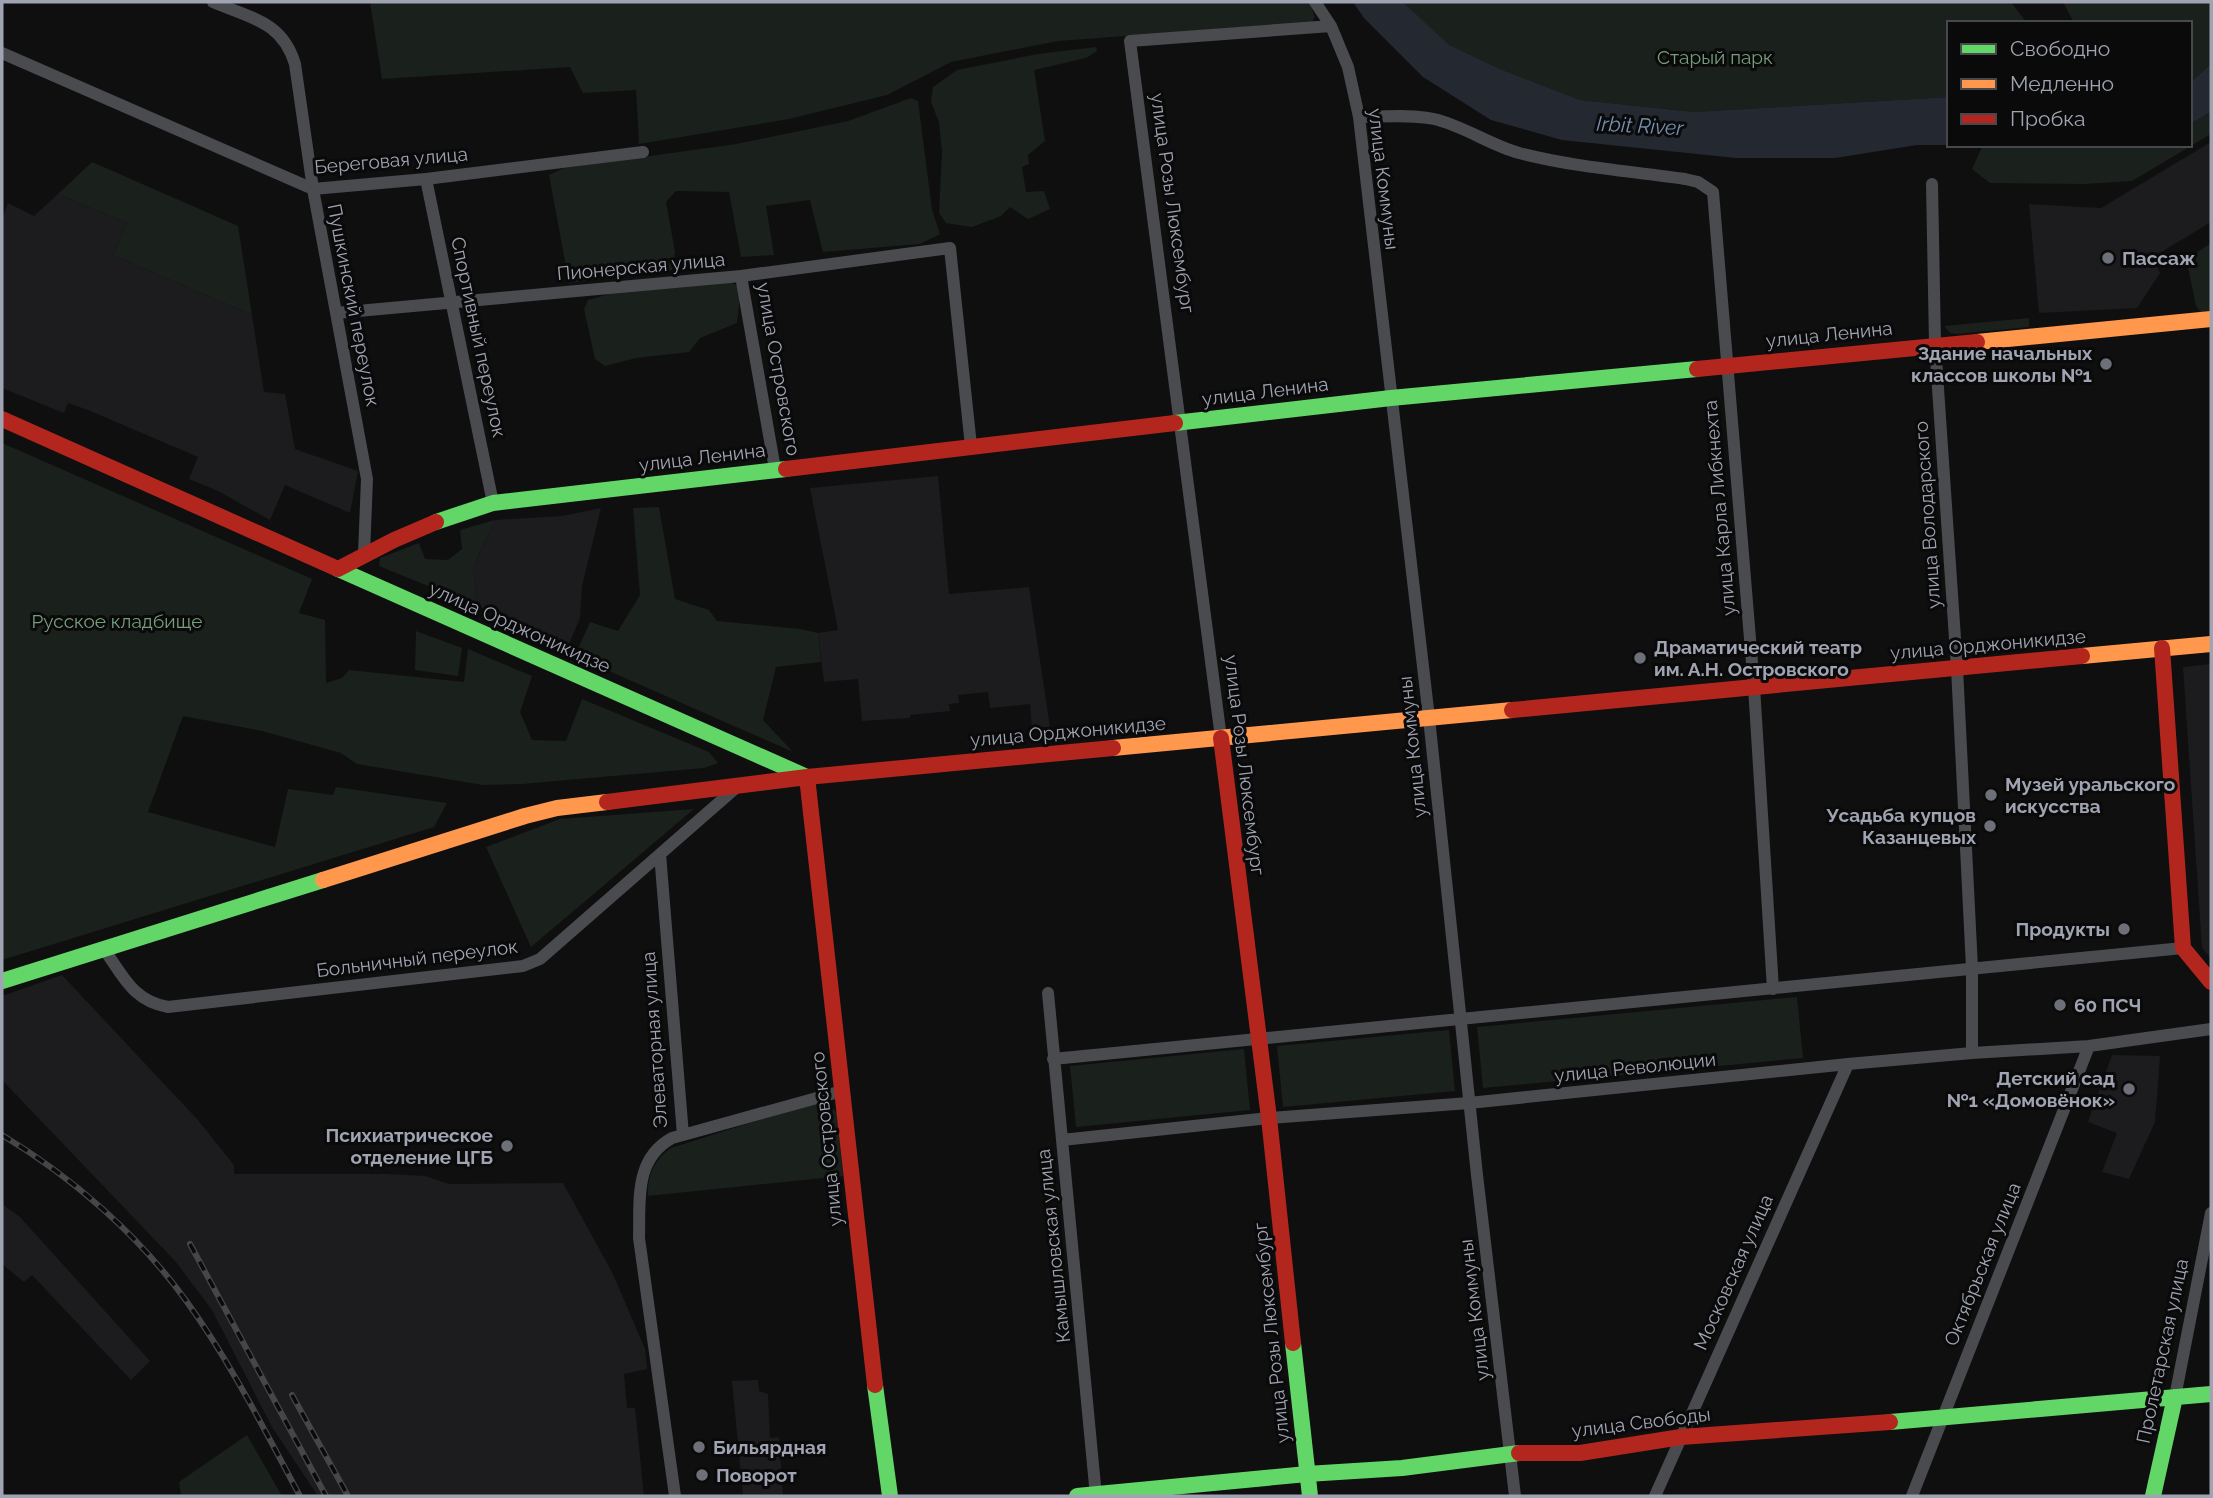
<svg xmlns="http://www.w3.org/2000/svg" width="2213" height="1498" font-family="Raleway,sans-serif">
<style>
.built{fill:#1c1c1e}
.green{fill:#1a201b}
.water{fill:#242931}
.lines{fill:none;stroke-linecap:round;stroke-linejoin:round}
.street{stroke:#4a4b4f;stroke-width:12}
.fast{stroke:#63d668;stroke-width:16}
.slow{stroke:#ff974d;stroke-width:16}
.jam{stroke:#b3261e;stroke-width:16}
.rail-casing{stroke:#454649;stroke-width:6}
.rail{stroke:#0a0a0b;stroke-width:3.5;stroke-dasharray:10;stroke-linecap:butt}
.poi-dot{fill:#6d7079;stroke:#0a0a0b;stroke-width:2.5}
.labels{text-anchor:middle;stroke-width:6;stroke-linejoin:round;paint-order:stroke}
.park-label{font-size:19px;fill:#769d7c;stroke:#0a0a0b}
.street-label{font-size:19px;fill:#a0a4b2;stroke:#0a0a0b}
.poi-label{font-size:19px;font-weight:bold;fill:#a0a4b2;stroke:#0a0a0b;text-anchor:start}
.water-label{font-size:21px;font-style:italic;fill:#758fae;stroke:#0a0a0b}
</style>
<rect width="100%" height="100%" fill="#0f0f10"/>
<!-- built -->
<path class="built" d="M2211,142V222L2153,257L2160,273L2137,308L2039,313L2029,204L2101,208Z
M58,194L127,223L113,255L252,315L264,392L285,394L295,449L358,471L350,513L285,485L270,520L218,491L189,479L198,457L88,410L68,403L64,413L2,388V219L8,203L34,216Z
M938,476L949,594L1029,587L1050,727L1032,728L1030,704L990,708L988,692L958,695L959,703L949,704L950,711L910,715V718L862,721L858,679L824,682L818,633L838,630L810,488Z
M601,508L582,586L580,618L566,651L515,631L507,618L477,606L473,567L495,520L562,516Z
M2211,664V958L2202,948L2183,667Z
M62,975L197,1119L234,1165V1174H387L425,1176L449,1184L563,1183L613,1274L645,1349L647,1369L624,1374L627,1408H635L644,1496H318L272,1427L212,1310L176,1262L2,1080V996Z
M2112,1055L2160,1056L2155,1122L2129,1179L2102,1172L2117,1133L2088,1122Z
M2,1204L20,1217L150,1361L131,1380L32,1275L24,1282L2,1264Z
M758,1380L759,1391L768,1394L770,1438L779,1437L783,1496H743L732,1381Z"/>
<!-- green -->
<path class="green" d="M370,2H1309L1315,17L1312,22L1058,41L951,62L887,95L789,119L639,144L636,90L583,93L570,67L382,79Z
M1403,2H2011L2027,23H1949V97L1694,112L1580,100L1500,69L1448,45Z
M2063,2H2211V64L2190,83V23H2074Z
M1096,47L1097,51L1086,58L1034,70L1045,141L1028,155L1029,164L1022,167L1026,192L1044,191L1050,209L1028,219L1010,207L1001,216L972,227L946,223L939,213L942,152L939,122L931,102L933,87L957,70L1038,54Z
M911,98L918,101L932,210L940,234L920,244L823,252L810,200L766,206L774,255L741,257L729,192L676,191L666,202L675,252L672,270L569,283L549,175L564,168L736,144L848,121Z
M2211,112V134L2132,181L2084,184L1990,183L1972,169L1983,145H2190V124Z
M92,162L238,226L252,315L113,255L127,223L58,194Z
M2211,243V311L2201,313L2196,306L2187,262L2190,257Z
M727,281L737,285L740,295L737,323L700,338L689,352L636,358L605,366L595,359L584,309L588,300L613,293Z
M2029,318V327L1957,334L1950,333L1944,326Z
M2,443L312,579L299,613L325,620L326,683L342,678L349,670L464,682L468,649L532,676L520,712L532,740L566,741L582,699L709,752L718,763L704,768L522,784L483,785L357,764L341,753L262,731L183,716L148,812L275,847L288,789L333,795L336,787L447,803L434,827L2,960Z
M659,507L675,599L709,610L717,621L800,629L818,633L821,662L776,667L763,720L793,752L575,656L590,622L618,631L640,595L633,508Z
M495,520L473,567L477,606L379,566L380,558L419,543L425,559L448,560L462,549L460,530Z
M416,631L462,648L458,676L415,670Z
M694,809L531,947L486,847L560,819Z
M1797,997L1803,1058L1483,1088L1477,1027Z
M1449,1030L1455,1091L1283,1107L1277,1046Z
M1244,1049L1250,1110L1076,1127L1070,1066Z
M816,1102C826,1103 831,1105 837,1113L843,1176L648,1196C647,1175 654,1160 671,1148Z
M247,1435L282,1496H181L179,1482Z"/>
<!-- water -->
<path class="water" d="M1353,2H1403L1449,45L1500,69L1580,100L1694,112L1949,97V145H1917L1835,158H1736L1562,140L1491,120L1423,77L1364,18Z
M2211,64V112L2190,124V83Z"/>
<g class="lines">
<!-- street -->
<path class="street" d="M213,2C250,18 282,21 295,64L313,189L367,479L364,554
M1315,2L1331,26L1348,67L1359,117L1429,718L1477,1175L1515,1496
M2,53L313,189L426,179L643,152
M1359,117C1383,117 1410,114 1434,119C1464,126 1490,145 1519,153C1573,167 1629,171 1685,179L1698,182L1713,192L1754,687L1773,989
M426,179L493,503
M1932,184L1935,344L1957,668L1972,968V1053
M741,276L775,469
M336,313L741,276L950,248L971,446
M1221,738L1130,41L1331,26
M660,854L683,1135
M104,949C123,976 133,1001 168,1007L523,966L540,959L738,786
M1048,993L1096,1496
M1053,1059L2183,948
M1062,1140L1269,1118L1469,1103L1848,1064L1972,1053L2089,1046L2211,1029
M2175,1397L2211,1213
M675,1496L639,1238C640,1200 634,1159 672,1138L842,1091
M1655,1496L1848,1064
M1912,1496L2089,1046"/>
<!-- fast -->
<path class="fast" d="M1175,423L1391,398L1697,369
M436,522L493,503L786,469
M338,569L807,777
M2,981L323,880
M1293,1343L1310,1496
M875,1385L890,1496
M1890,1422L2211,1394
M1077,1496L1307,1474L1402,1468L1519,1453
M2153,1496L2175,1397"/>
<!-- slow -->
<path class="slow" d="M1977,342L2211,319
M2082,656L2211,644
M1113,748L1512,710
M323,880L525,816L557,808L607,802"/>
<!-- jam -->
<path class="jam" d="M1697,369L1977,342
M2,419L338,569L394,540L436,522
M786,469L1175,423
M2162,648L2183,948L2211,982
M1512,710L2082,656
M1221,738L1269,1118L1293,1343
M807,777L875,1385
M607,802L807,777L1113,748
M1519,1453H1580L1681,1437L1890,1422"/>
<!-- rail casing -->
<g class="rail-casing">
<path id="rail" d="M2,1135C72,1177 139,1235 187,1302C231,1363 265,1431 300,1496
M190,1244L326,1496
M292,1395L348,1496"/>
</g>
<!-- rail -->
<use href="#rail" class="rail"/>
</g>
<!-- markers -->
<g class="poi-dot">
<circle cx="2108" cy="258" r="7"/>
<circle cx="2106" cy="364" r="7"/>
<circle cx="1640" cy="658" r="7"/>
<circle cx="1991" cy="795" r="7"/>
<circle cx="1990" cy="826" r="7"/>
<circle cx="2124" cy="929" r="7"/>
<circle cx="2060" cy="1005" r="7"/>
<circle cx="2129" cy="1089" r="7"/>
<circle cx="507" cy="1146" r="7"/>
<circle cx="699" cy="1447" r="7"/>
<circle cx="702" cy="1475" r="7"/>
</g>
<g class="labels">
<!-- park labels -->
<g class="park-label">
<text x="1715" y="64">Старый парк</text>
<text x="117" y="628">Русское кладбище</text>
</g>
<!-- street labels -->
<g class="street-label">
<text transform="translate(391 160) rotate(-5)" y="7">Береговая улица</text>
<text transform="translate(1384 179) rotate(83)" y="7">улица Коммуны</text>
<text transform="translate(1173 203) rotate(82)" y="7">улица Розы Люксембург</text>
<text transform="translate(641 266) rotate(-5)" y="7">Пионерская улица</text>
<text transform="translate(354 305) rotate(79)" y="7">Пушкинский переулок</text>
<text transform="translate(1829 334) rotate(-6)" y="7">улица Ленина</text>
<text transform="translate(479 337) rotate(78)" y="7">Спортивный переулок</text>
<text transform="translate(779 369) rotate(80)" y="7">улица Островского</text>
<text transform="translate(1265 391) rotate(-7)" y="7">улица Ленина</text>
<text transform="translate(702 457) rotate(-7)" y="7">улица Ленина</text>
<text transform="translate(1719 508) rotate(-95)" y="7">улица Карла Либкнехта</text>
<text transform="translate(1927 515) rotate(-94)" y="7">улица Володарского</text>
<text transform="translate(520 627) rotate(24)" y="7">улица Орджоникидзе</text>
<text transform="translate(1988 644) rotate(-5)" y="7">улица Орджоникидзе</text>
<text transform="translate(1068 731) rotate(-5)" y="7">улица Орджоникидзе</text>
<text transform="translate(1412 747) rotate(-96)" y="7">улица Коммуны</text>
<text transform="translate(1245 765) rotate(83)" y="7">улица Розы Люксембург</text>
<text transform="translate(417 958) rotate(-7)" y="7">Больничный переулок</text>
<text transform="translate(654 1040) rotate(-94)" y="7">Элеваторная улица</text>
<text transform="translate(1635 1067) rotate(-6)" y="7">улица Революции</text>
<text transform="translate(826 1139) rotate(-96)" y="7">улица Островского</text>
<text transform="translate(1053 1246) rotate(-96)" y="7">Камышловская улица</text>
<text transform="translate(1982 1264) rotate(-68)" y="7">Октябрьская улица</text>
<text transform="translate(1733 1272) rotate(-66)" y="7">Московская улица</text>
<text transform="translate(1474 1310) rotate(-97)" y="7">улица Коммуны</text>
<text transform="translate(1271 1333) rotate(-96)" y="7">улица Розы Люксембург</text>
<text transform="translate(2162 1351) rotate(-78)" y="7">Пролетарская улица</text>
<text transform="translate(1641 1422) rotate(-7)" y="7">улица Свободы</text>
</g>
<!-- poi labels -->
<g class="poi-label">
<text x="2122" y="265">Пассаж</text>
<text x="2092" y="360" text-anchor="end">Здание начальных<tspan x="2092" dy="22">классов школы №1</tspan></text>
<text x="1654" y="654">Драматический театр<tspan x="1654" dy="22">им. А.Н. Островского</tspan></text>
<text x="2005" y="791">Музей уральского<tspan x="2005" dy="22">искусства</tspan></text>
<text x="1976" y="822" text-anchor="end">Усадьба купцов<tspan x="1976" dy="22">Казанцевых</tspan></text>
<text x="2110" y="936" text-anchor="end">Продукты</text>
<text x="2074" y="1012">60 ПСЧ</text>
<text x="2115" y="1085" text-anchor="end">Детский сад<tspan x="2115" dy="22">№1 «Домовёнок»</tspan></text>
<text x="493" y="1142" text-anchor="end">Психиатрическое<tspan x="493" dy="22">отделение ЦГБ</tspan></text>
<text x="713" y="1454">Бильярдная</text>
<text x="716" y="1482">Поворот</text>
</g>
<!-- water labels -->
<g class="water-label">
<text transform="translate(1640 126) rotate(3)" y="7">Irbit River</text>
</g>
</g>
<!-- border -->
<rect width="2213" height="1498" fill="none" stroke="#a0a4b2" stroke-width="7"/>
<!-- legend -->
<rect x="1947" y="21" width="245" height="126" fill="#0a0a0b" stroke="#46484e" stroke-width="2"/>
<rect x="1961" y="44" width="35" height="10" fill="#63d668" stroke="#46484e" stroke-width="2"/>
<text x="2010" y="56" font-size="21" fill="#a0a4b2">Свободно</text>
<rect x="1961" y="79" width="35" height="10" fill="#ff974d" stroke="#46484e" stroke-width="2"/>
<text x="2010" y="91" font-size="21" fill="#a0a4b2">Медленно</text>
<rect x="1961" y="114" width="35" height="10" fill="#b3261e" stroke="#46484e" stroke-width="2"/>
<text x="2010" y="126" font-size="21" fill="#a0a4b2">Пробка</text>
</svg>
